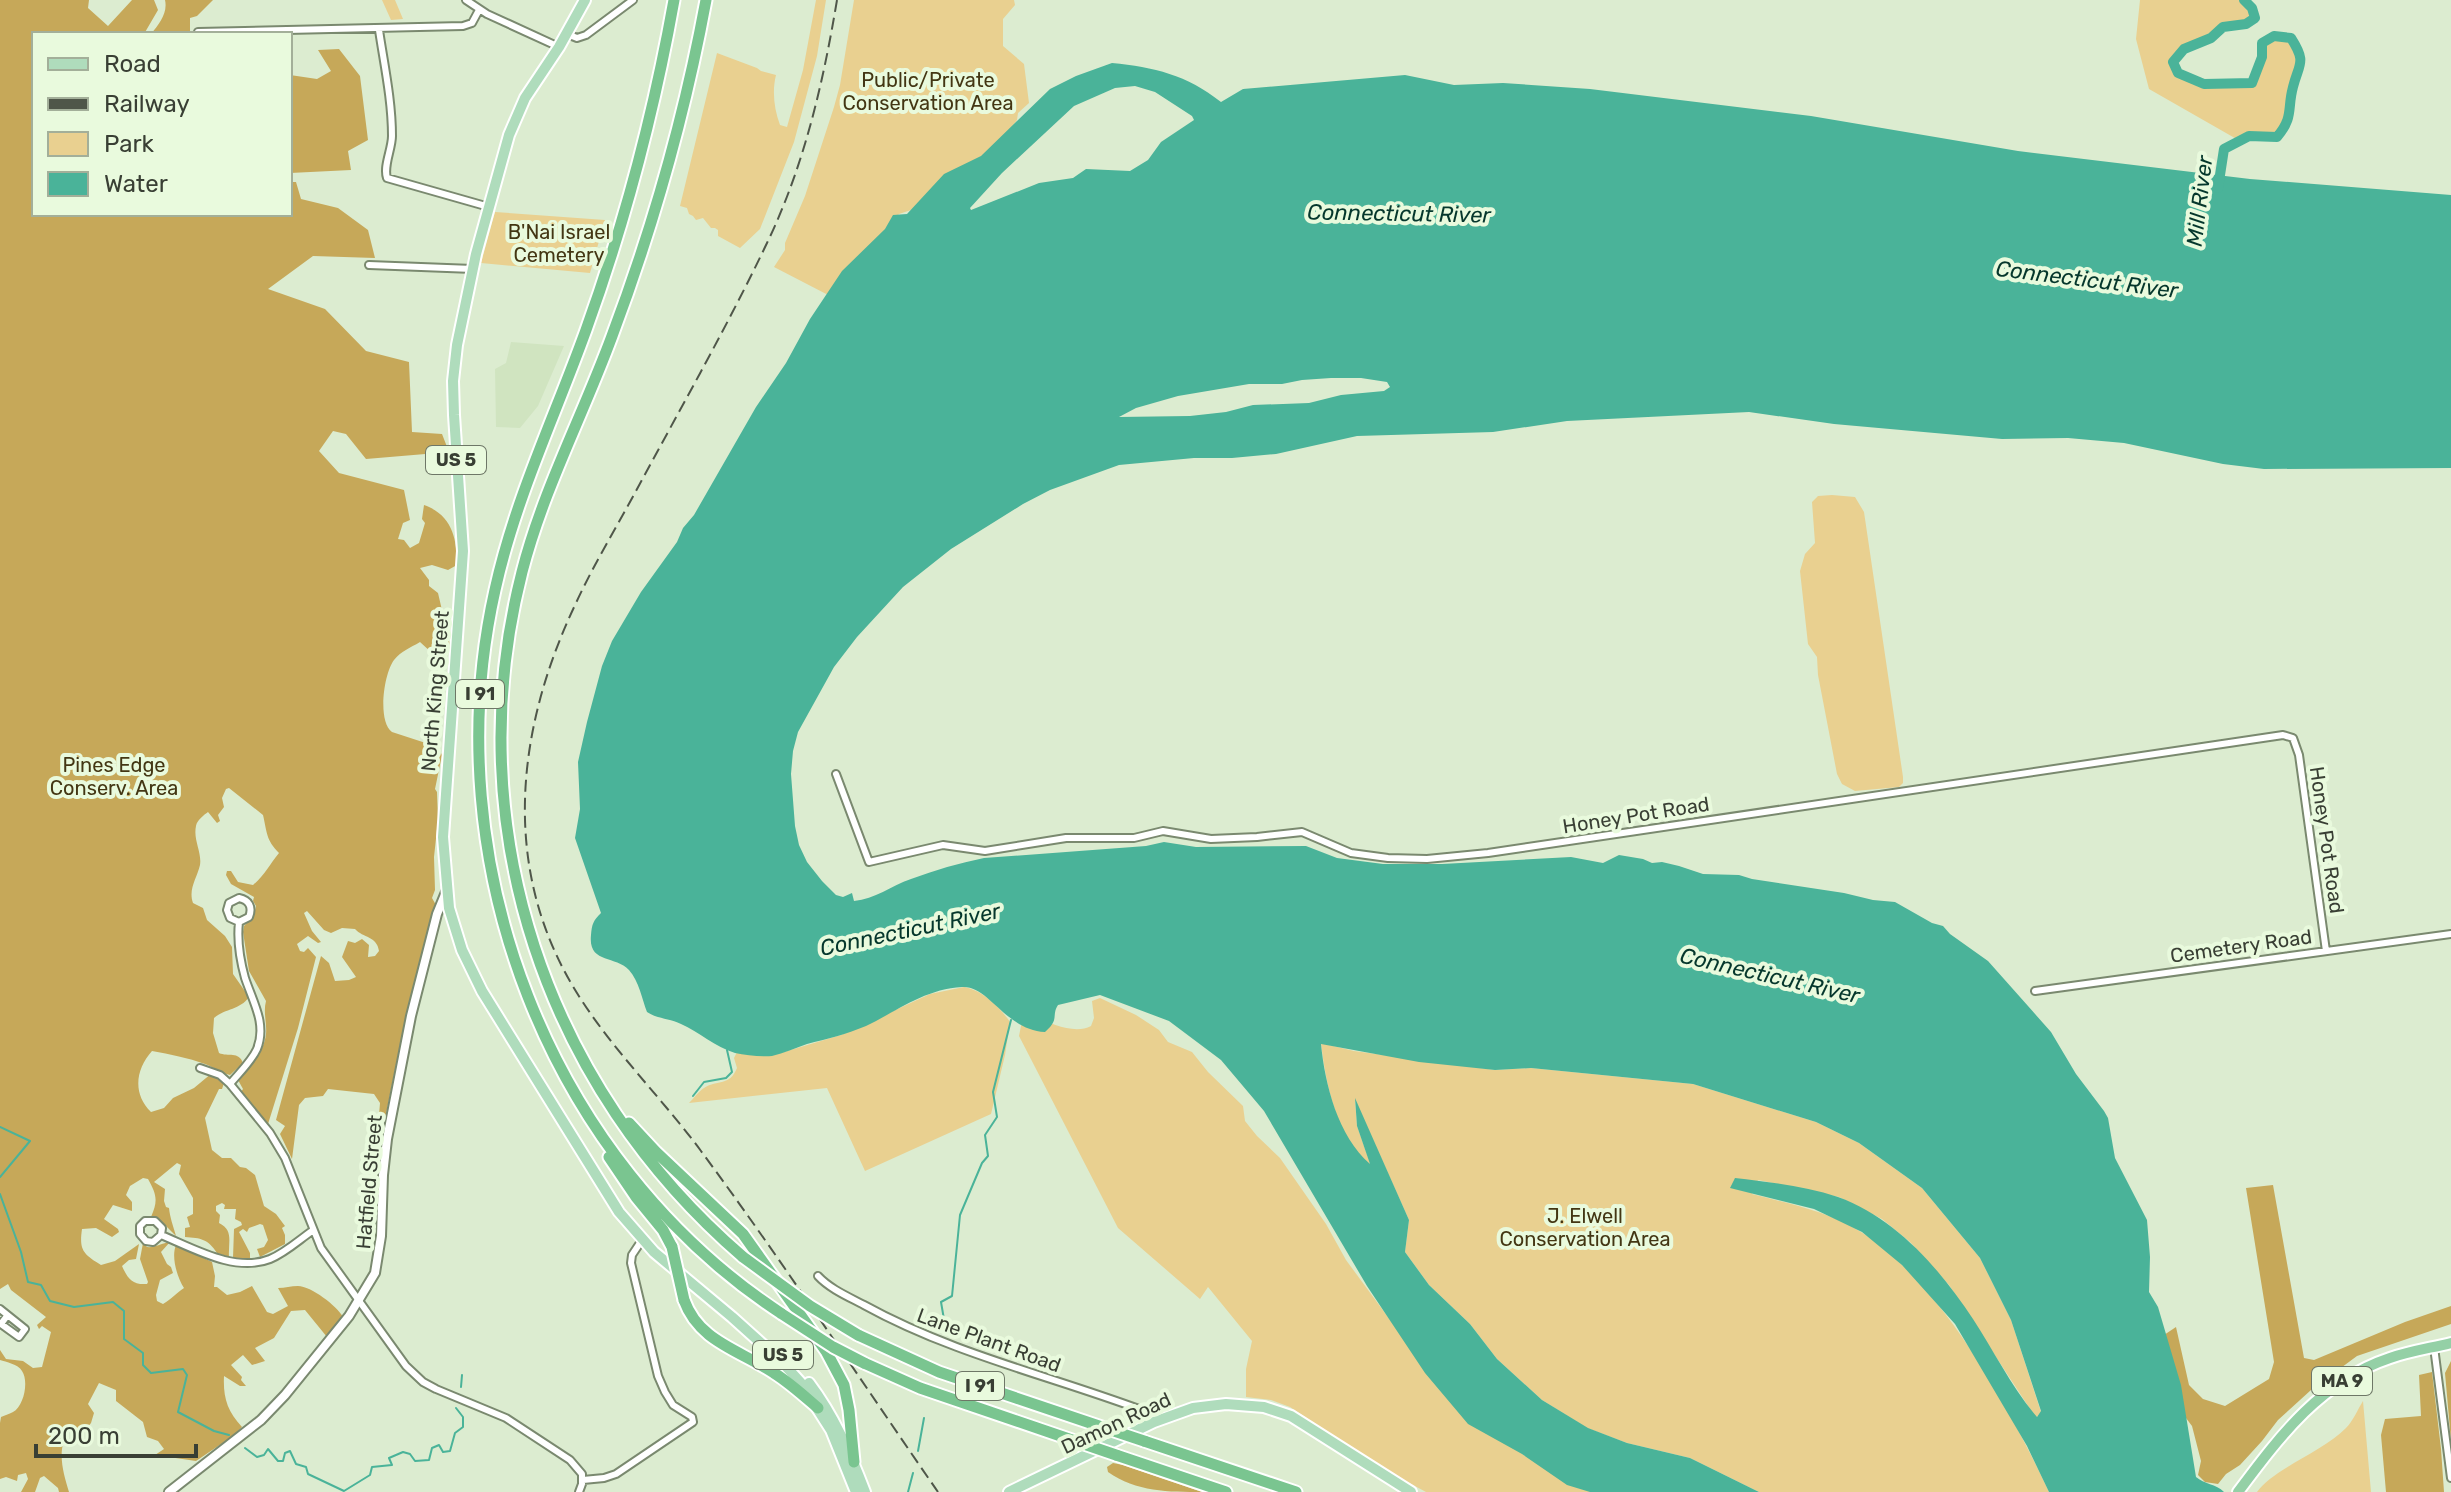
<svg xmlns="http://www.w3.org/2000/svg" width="2451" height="1492" font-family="Rubik,sans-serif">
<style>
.built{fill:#d0e4c0}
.green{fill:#e9d090}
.forest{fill:#c6a859}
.water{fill:#4ab399;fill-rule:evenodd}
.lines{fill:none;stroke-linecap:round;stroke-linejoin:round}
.stream{stroke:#4ab399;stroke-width:2}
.river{stroke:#4ab399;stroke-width:10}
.minor-casing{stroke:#7a896f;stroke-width:10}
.tertiary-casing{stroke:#7a896f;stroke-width:12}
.primary-casing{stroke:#fff;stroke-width:14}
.trunk-casing{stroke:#fff;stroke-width:14}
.motorway-casing{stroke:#fff;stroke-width:15}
.minor{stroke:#fff;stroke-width:6}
.tertiary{stroke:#fff;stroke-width:8}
.primary{stroke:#afdcbc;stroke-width:10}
.trunk{stroke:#94d0a6;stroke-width:10}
.motorway{stroke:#7ac590;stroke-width:11}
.rail{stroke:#4f5649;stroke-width:2;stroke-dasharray:12 6;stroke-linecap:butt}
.motorway-bridge-casing{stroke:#fff;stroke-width:15;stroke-linecap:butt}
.motorway-bridge{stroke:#7ac590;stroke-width:11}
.labels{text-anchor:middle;stroke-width:8;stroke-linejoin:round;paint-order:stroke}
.shield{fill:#e9fadd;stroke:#6e7767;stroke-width:2}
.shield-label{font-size:18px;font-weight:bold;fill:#393f34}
.park-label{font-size:20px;fill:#433613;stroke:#e9fadd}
.street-label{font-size:20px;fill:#393f34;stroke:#e9fadd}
.water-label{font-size:22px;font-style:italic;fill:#05372c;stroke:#e9fadd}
</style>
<rect width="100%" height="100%" fill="#dcecd0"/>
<!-- built -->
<path class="built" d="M511,342L564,346L538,406L520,428L496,427L495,369L506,363Z"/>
<!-- green -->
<path class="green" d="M382,0H395L403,19L391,20Z
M816,0H826L817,56L794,142L760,229L740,248L718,236V230L715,228H711L703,218L696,220L693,216L689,214L687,208L680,206L717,53L757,68L761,71L776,75C772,91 774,109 780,125L787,127L803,70Z
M854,0H1014L1015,5L1003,19V46L1024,64L1029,103L1018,113L1017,120L991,155L929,204L899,214L832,297L774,267L785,250V243L805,196L834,107L840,85Z
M2140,0H2244L2252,8L2255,18L2246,24L2223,27L2211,38L2184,49L2173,62L2178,73L2204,84L2252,83L2262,57V43L2274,36L2291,38C2307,63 2299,63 2293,87C2287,109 2294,117 2277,137L2250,136L2240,141L2149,89L2136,39Z
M495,212L605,220L590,273L481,263Z
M1832,495L1855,497L1864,512L1903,777V783L1899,787L1855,791L1842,784L1837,774L1818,675L1817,657L1808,644L1800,571L1805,554L1815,543L1812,502L1818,496Z
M964,987C982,990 1000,1007 1010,1022L1005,1055L991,1114L865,1171L827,1088L689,1103C694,1098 699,1091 704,1088C718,1079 729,1087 737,1068L734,1058L738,1050L757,1055L777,1054L841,1035L930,994Z
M1100,998L1136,1015L1159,1030L1168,1042L1192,1052L1208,1072L1243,1106L1245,1121L1257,1136L1280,1158L1326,1224L1346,1260L1396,1328L1502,1439L1525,1456L1548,1468L1629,1492H1426L1387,1471L1290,1407L1271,1400L1246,1397V1369L1252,1341L1208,1287L1200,1299L1118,1228L1019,1036L1024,1011C1043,1020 1072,1036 1091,1026L1094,1018L1092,1001Z
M1321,1043L1354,1051L1495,1070L1531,1068L1693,1084L1816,1122L1859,1143L1922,1188L1980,1258L2011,1320L2041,1412L2036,1418L1949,1285L1910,1242L1882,1219L1839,1197L1758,1180L1752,1194C1790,1204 1827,1211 1861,1232C1942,1283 2009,1407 2049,1492H1759L1690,1458L1627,1443L1587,1428L1542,1400L1497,1359L1470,1324L1429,1285L1405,1252L1409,1220L1355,1100L1357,1126L1371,1166C1365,1160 1358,1154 1353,1147C1333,1117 1325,1078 1321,1043Z
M2363,1401L2371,1492H2257C2273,1469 2324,1451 2346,1428C2353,1421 2358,1409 2363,1401Z"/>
<!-- forest -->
<path class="forest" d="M0,0H89L88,8L108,26L132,0H154L158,10L144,34H34V214H290V182H296L301,199L338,208L368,230L375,258L313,256L268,289L325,309L366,351L409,362L412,432L442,434L449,452L366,459L346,434L333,431L319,451L339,473L404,490L410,520L403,523L398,539L404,540L410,548L419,543L425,523L422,519L424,505C452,515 457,538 457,565L448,570L432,565L420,568L429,580V586L438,593L451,649L445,647L442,651L435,649L432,653L420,642C410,648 401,651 394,660C384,673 377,721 392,732L438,747L442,755L435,789L437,792L438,820L434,857L435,890L432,898L436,905L403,1030L385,1119L379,1115L380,1103L374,1094L328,1089L323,1096L305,1098L299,1105L292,1159L280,1134L285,1126L276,1120L321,956L329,963L335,981L349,980L356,977L342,957L348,941L355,943L362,939L369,945L368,957L375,956L379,951C377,936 363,938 355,929L342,928L331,933L324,930L307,911L304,913L312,931L321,942L318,943L308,936L297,944L300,951L304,952L308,948L316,957L298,1028L268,1124L241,1092L243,1089L238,1080C249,1066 264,1053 266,1034C267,1023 263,1012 266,1001L249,971L243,932L244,926L254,915L256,906L253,901L254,897L231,884L226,875L227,871H231L238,882L253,885C264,876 270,864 279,853C266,840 267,832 263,815L229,788L226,789L222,798L224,807L218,815L220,821L217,823L208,812C204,815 197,820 196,826C193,840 202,852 200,865C197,878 188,889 193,903L203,908L207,920L225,936L232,947L233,974L249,997C240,1010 226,1008 214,1018L213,1033L219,1053C228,1057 239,1051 243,1063L230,1075C220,1073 214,1067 205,1064C188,1058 170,1054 152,1051C136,1069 132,1093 151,1112L164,1108L173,1098L194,1088L212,1073L220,1076L224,1083L222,1089H219L205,1118L212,1150L222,1158H231L240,1167L246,1168L255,1175L264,1206L276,1214L285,1226L282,1228L285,1235V1244L260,1257L257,1249L264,1247L268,1240L263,1225L260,1224L249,1228L247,1232L243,1229L239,1232L250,1253V1259L233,1258L234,1229L242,1225L241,1222L235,1219L236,1209H224L225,1205L222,1203L216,1206V1211L220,1215L219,1223C234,1230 228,1243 229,1257L217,1253C208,1239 201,1238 185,1237V1228L190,1227L187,1217L193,1214V1198L179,1174L181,1165L177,1163L154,1182L165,1189L164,1201L166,1207L169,1208C170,1218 173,1225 176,1236L161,1221L151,1217C158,1201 157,1195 148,1179L143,1178L130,1186L126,1195L132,1202V1211L113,1205L104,1219L118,1229L119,1232L112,1237L96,1228L82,1229C79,1250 83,1254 101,1265L115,1261L139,1244L136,1259L129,1260L122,1266C128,1279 132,1285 147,1284L148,1282L140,1259L143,1243L147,1247C154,1248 162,1243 170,1242L161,1252L167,1264L171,1267L173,1273L160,1280L156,1295L157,1301L163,1304C172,1299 176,1293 184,1288C177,1277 171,1257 176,1245L212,1262L215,1276L214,1287H217L227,1295L240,1292L252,1286L267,1312L273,1314L288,1306L278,1288C285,1288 291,1286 298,1286C311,1286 337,1306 343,1317L327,1337L305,1310L291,1311L274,1338L255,1348L265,1361L252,1365L243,1355L231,1365L242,1377L241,1380L246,1386H240L224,1376C223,1397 227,1411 242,1427L233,1436L196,1461L155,1455L164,1449L158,1441L147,1437L143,1422L116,1401V1390L99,1383L88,1404L94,1413L91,1423L83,1433L69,1431C56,1449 63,1472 69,1492H59L58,1488L44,1476L40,1478L35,1492H21L28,1479L26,1473L18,1475L17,1481L6,1477L0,1479V1423L1,1417C5,1415 10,1414 13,1412C24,1406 29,1381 22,1371C18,1364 6,1362 0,1360V1350L6,1359L23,1361L33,1368L42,1367L51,1332L42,1326L39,1329L37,1325L46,1317L11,1290L8,1284L0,1289Z
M165,0H213L197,16L190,18V34H151C159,24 168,13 165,0Z
M339,49L360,76L368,140L348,151L351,170L290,173V75L317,79L331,71L318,50Z
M2273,1185L2304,1358L2314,1360L2405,1322L2451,1306V1324L2357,1356L2311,1390L2278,1420L2262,1441L2240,1465L2226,1474L2218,1484L2205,1482L2198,1475L2201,1461L2192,1426L2183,1414L2164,1335L2176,1327L2189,1385L2203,1399L2225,1406L2269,1379L2274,1362L2246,1188Z
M2451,1361V1441L2445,1373Z
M2432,1372L2441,1449L2444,1492H2386L2381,1435L2385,1419L2421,1416L2419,1375Z
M1113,1463L1123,1465L1202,1492C1169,1492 1136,1492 1108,1472L1107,1467Z"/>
<!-- water -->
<path class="water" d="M1112,63C1154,67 1187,75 1221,102L1243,89L1405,75L1454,85L1503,83L1590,89L1811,116L2018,151L2250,179L2451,195V468L2264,469L2223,464L2124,443L2068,438L2002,439L1834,424L1749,412L1567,421L1493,432L1357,436L1276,454L1232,458H1194L1119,465L1050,490L1023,504L951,549L903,587L857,637L834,667L798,732L793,751L791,774L795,826L799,845L807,862L822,881L836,895L843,897L852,893L854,901C875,899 891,886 911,879C935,870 959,863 984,858L1146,846L1164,842L1196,847L1306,846L1337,858L1383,864H1442L1571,857L1603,863L1619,855L1643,859L1652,863L1662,862L1679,866L1703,874L1739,875L1752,879L1844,893L1873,900L1895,902L1932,923L1943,926L1950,934L1988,961L2051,1032L2076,1074L2104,1111L2108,1118L2115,1158L2147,1220L2150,1257L2149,1292L2158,1307L2181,1385L2196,1477C2204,1484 2216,1484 2224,1492H2049L2027,1446L1955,1324L1902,1265L1862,1232L1814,1209L1730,1188L1735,1178C1769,1182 1805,1186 1838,1197C1896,1218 1940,1269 1973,1319C1994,1351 2012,1388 2037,1417L2041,1411L2011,1320L1980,1258L1922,1188L1859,1143L1816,1122L1693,1084L1531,1068L1495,1070L1419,1062L1321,1044C1325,1085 1338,1136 1370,1164L1357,1126L1355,1098L1409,1220L1405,1252L1429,1285L1470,1324L1497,1359L1542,1400L1588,1428L1627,1443L1690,1458L1759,1492H1590L1567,1485L1522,1454L1468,1424L1425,1373L1367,1286L1264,1111L1221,1060L1169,1021L1100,995L1058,1005C1051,1016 1060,1019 1045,1032C1005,1030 989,985 962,987C925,989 897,1011 866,1026C847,1034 827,1039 807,1044C795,1048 784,1053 772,1056C761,1057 746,1055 735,1053C715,1047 699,1032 681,1024C669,1018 657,1019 647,1012C642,999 639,981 629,970C615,955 588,964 591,935C592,924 593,921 601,913L575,838L580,809L578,762L587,722L602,666L612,641L641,592L677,542L683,528L694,515L756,407L786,363L810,319L842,271L885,229L893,215L907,214L944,174L981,156L1050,89L1076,76ZM1135,86L1155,92L1192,116L1194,120L1161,142L1148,160L1130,171L1086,169L1073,178L1039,183L971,210L970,208L1002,173L1074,106L1115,88ZM1331,378H1361L1387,382L1390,387L1384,391L1341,395L1309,403L1253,405L1226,412L1190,416L1119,417L1136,408L1178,396L1249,384H1282L1302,380Z"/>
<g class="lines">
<!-- stream -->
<path class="stream" d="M693,1096L704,1082L726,1078L732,1072L727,1050
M0,1127L30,1141L0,1177
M0,1194L21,1252L28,1282L41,1285L50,1301L74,1307L113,1302L124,1311V1339L143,1353V1365L151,1373L183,1369L187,1375L178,1412L214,1431L229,1435
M946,1331L941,1302L952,1296L960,1215L982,1163L988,1156L985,1135L997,1117L993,1092L1011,1020
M461,1387L462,1375
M245,1448L257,1457L264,1455L268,1449L278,1461H283L285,1453L290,1451L296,1464L306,1467L308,1474L344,1491L370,1475L372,1467L392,1465L389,1458L403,1452L410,1454L415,1461L429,1460L432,1448L439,1445L443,1452L450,1451L455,1433L463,1427V1417L456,1408
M918,1451L924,1418
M908,1492L913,1473"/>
<!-- river -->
<path class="river" d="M2218,188L2224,149L2249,136L2277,137C2294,117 2287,109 2293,87C2299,63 2307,63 2291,38L2274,36L2262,43V57L2252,83L2204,84L2178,73L2173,62L2184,49L2211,38L2223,27L2246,24L2255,18L2252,8L2244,0"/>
<!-- minor casing -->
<g class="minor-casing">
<path id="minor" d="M466,0L487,14L559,47
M379,30C384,64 392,100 392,136C392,149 383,166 387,178L489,207
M198,32L463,26L472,23L479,10
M567,34L577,38L586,35L633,0
M369,265L473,269
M836,774L869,862L943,845L985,851L1066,838H1134L1163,831L1211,839L1257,837L1302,832L1351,853L1388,858L1427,859L1488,853L2283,735L2293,738L2299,755L2326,951
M2035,991L2451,934
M200,1068L220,1075L230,1084L270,1133L285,1158L321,1248L406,1366L423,1382L436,1389L506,1418L570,1460L582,1474V1484L579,1492
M230,1084C239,1073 251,1062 257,1049C267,1024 253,1002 245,978C240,960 237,940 239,922L249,917C253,907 249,900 239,898L229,903L227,910L230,918L239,922
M161,1235L153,1242L146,1241L140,1234V1226L145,1221H155L162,1228L161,1235C193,1248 235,1273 270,1259C285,1253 299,1240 312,1231
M818,1276C830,1289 849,1297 864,1305C951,1353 1047,1375 1139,1409L1154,1422
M0,1309L25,1329L19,1337L1,1324L7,1316
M2434,1347L2451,1478
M583,1480L604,1478L616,1474L693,1422L692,1417L673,1405L665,1392L658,1376L631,1263L632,1255L642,1240"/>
</g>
<!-- tertiary casing -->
<g class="tertiary-casing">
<path id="tertiary" d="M169,1492L261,1420L285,1395L349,1316L375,1273L381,1236L383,1175L387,1139L411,1016L437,914L446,892"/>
</g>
<!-- primary casing -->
<g class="primary-casing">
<path id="primary" d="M585,0L559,47L525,98L509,135L476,254L457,345L453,381L454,415L463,551L443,837L449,908L462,950L482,991L619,1212L654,1252L732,1317L781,1361L801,1383L831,1430L856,1492
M809,1383C834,1416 850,1453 865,1492
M1009,1492L1154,1422L1193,1408L1226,1404L1264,1407L1291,1416L1411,1492"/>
</g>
<!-- trunk casing -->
<g class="trunk-casing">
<path id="trunk" d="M2238,1492C2280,1436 2321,1381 2390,1358C2410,1351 2431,1348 2451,1343"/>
</g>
<!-- motorway casing -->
<g class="motorway-casing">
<path id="motorway" d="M674,0C654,112 625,222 586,330C555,416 515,499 495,590C434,861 548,1161 782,1314
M706,0C685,114 653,227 612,336C583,415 543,490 522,572C457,826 546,1088 743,1257
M629,1123L656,1152L743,1234L826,1351L844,1385L849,1410L854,1462
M609,1157L636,1197L663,1230L672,1247
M684,1300C699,1342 740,1350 774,1373C790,1383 804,1396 818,1408
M858,1335L939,1372L1105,1428
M864,1363L920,1388L1078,1442
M1144,1441L1296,1492
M1116,1455L1226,1492"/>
</g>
<!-- minor -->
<use href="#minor" class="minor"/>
<!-- tertiary -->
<use href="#tertiary" class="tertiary"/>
<!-- primary -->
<use href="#primary" class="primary"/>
<!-- trunk -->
<use href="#trunk" class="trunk"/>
<!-- motorway -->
<use href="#motorway" class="motorway"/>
<!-- rail -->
<path class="rail" d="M837,0C823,84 804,166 767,243C727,327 680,409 636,491C616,528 594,564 576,603C523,714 503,839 556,954C590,1029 653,1086 701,1151C783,1262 859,1378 938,1492"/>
<!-- motorway-bridge casing -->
<g class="motorway-bridge-casing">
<path id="motorway-bridge" d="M672,1247L684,1300
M743,1257L810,1306L858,1335
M782,1314L833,1347L864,1363
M1105,1428L1144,1441
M1078,1442L1116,1455"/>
</g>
<!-- motorway-bridge -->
<use href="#motorway-bridge" class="motorway-bridge"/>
</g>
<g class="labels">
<!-- shield labels -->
<g class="shield">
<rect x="426" y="446" width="60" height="28" rx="6"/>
<rect x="456" y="680" width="48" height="28" rx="6"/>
<rect x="753" y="1341" width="60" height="28" rx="6"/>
<rect x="2312" y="1367" width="60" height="28" rx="6"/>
<rect x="956" y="1372" width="48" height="28" rx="6"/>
</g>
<g class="shield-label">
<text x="456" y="466">US 5</text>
<text x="480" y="700">I 91</text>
<text x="783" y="1361">US 5</text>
<text x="2342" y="1387">MA 9</text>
<text x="980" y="1392">I 91</text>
</g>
<!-- park labels -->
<g class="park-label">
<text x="928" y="87">Public/Private<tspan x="928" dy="23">Conservation Area</tspan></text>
<text x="559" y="239">B'Nai Israel<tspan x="559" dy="23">Cemetery</tspan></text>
<text x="114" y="772">Pines Edge<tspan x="114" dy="23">Conserv. Area</tspan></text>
<text x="1585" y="1223">J. Elwell<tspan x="1585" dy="23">Conservation Area</tspan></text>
</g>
<!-- street labels -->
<g class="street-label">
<text transform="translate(435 691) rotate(-85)" y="7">North King Street</text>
<text transform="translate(1636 815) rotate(-9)" y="7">Honey Pot Road</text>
<text transform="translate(2327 840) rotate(82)" y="7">Honey Pot Road</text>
<text transform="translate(2241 946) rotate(-8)" y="7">Cemetery Road</text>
<text transform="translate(369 1182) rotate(-85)" y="7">Hatfield Street</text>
<text transform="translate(989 1340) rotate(20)" y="7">Lane Plant Road</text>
<text transform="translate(1116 1423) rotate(-25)" y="7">Damon Road</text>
</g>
<!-- water labels -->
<g class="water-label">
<text transform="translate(2199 201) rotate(-83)" y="8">Mill River</text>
<text transform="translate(1399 213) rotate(1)" y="8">Connecticut River</text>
<text transform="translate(2087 279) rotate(7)" y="8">Connecticut River</text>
<text transform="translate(910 929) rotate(-12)" y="8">Connecticut River</text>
<text transform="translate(1770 975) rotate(13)" y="8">Connecticut River</text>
</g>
</g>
<!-- legend -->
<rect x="32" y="32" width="260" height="184" fill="#e9fadd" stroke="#a3af99" stroke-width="2"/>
<rect x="48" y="58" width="40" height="12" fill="#afdcbc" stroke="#a3af99" stroke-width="2"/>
<text x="104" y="72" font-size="24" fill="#393f34">Road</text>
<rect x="48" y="98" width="40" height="12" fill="#4f5649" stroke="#a3af99" stroke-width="2"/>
<text x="104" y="112" font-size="24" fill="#393f34">Railway</text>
<rect x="48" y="132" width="40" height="24" fill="#e9d090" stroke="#a3af99" stroke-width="2"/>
<text x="104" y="152" font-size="24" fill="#393f34">Park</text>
<rect x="48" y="172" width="40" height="24" fill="#4ab399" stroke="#a3af99" stroke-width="2"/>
<text x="104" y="192" font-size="24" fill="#393f34">Water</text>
<!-- scale -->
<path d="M36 1444v12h160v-12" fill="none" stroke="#393f34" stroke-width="4"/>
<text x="48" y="1444" font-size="24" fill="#393f34" stroke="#e9fadd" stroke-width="6" paint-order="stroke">200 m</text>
</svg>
